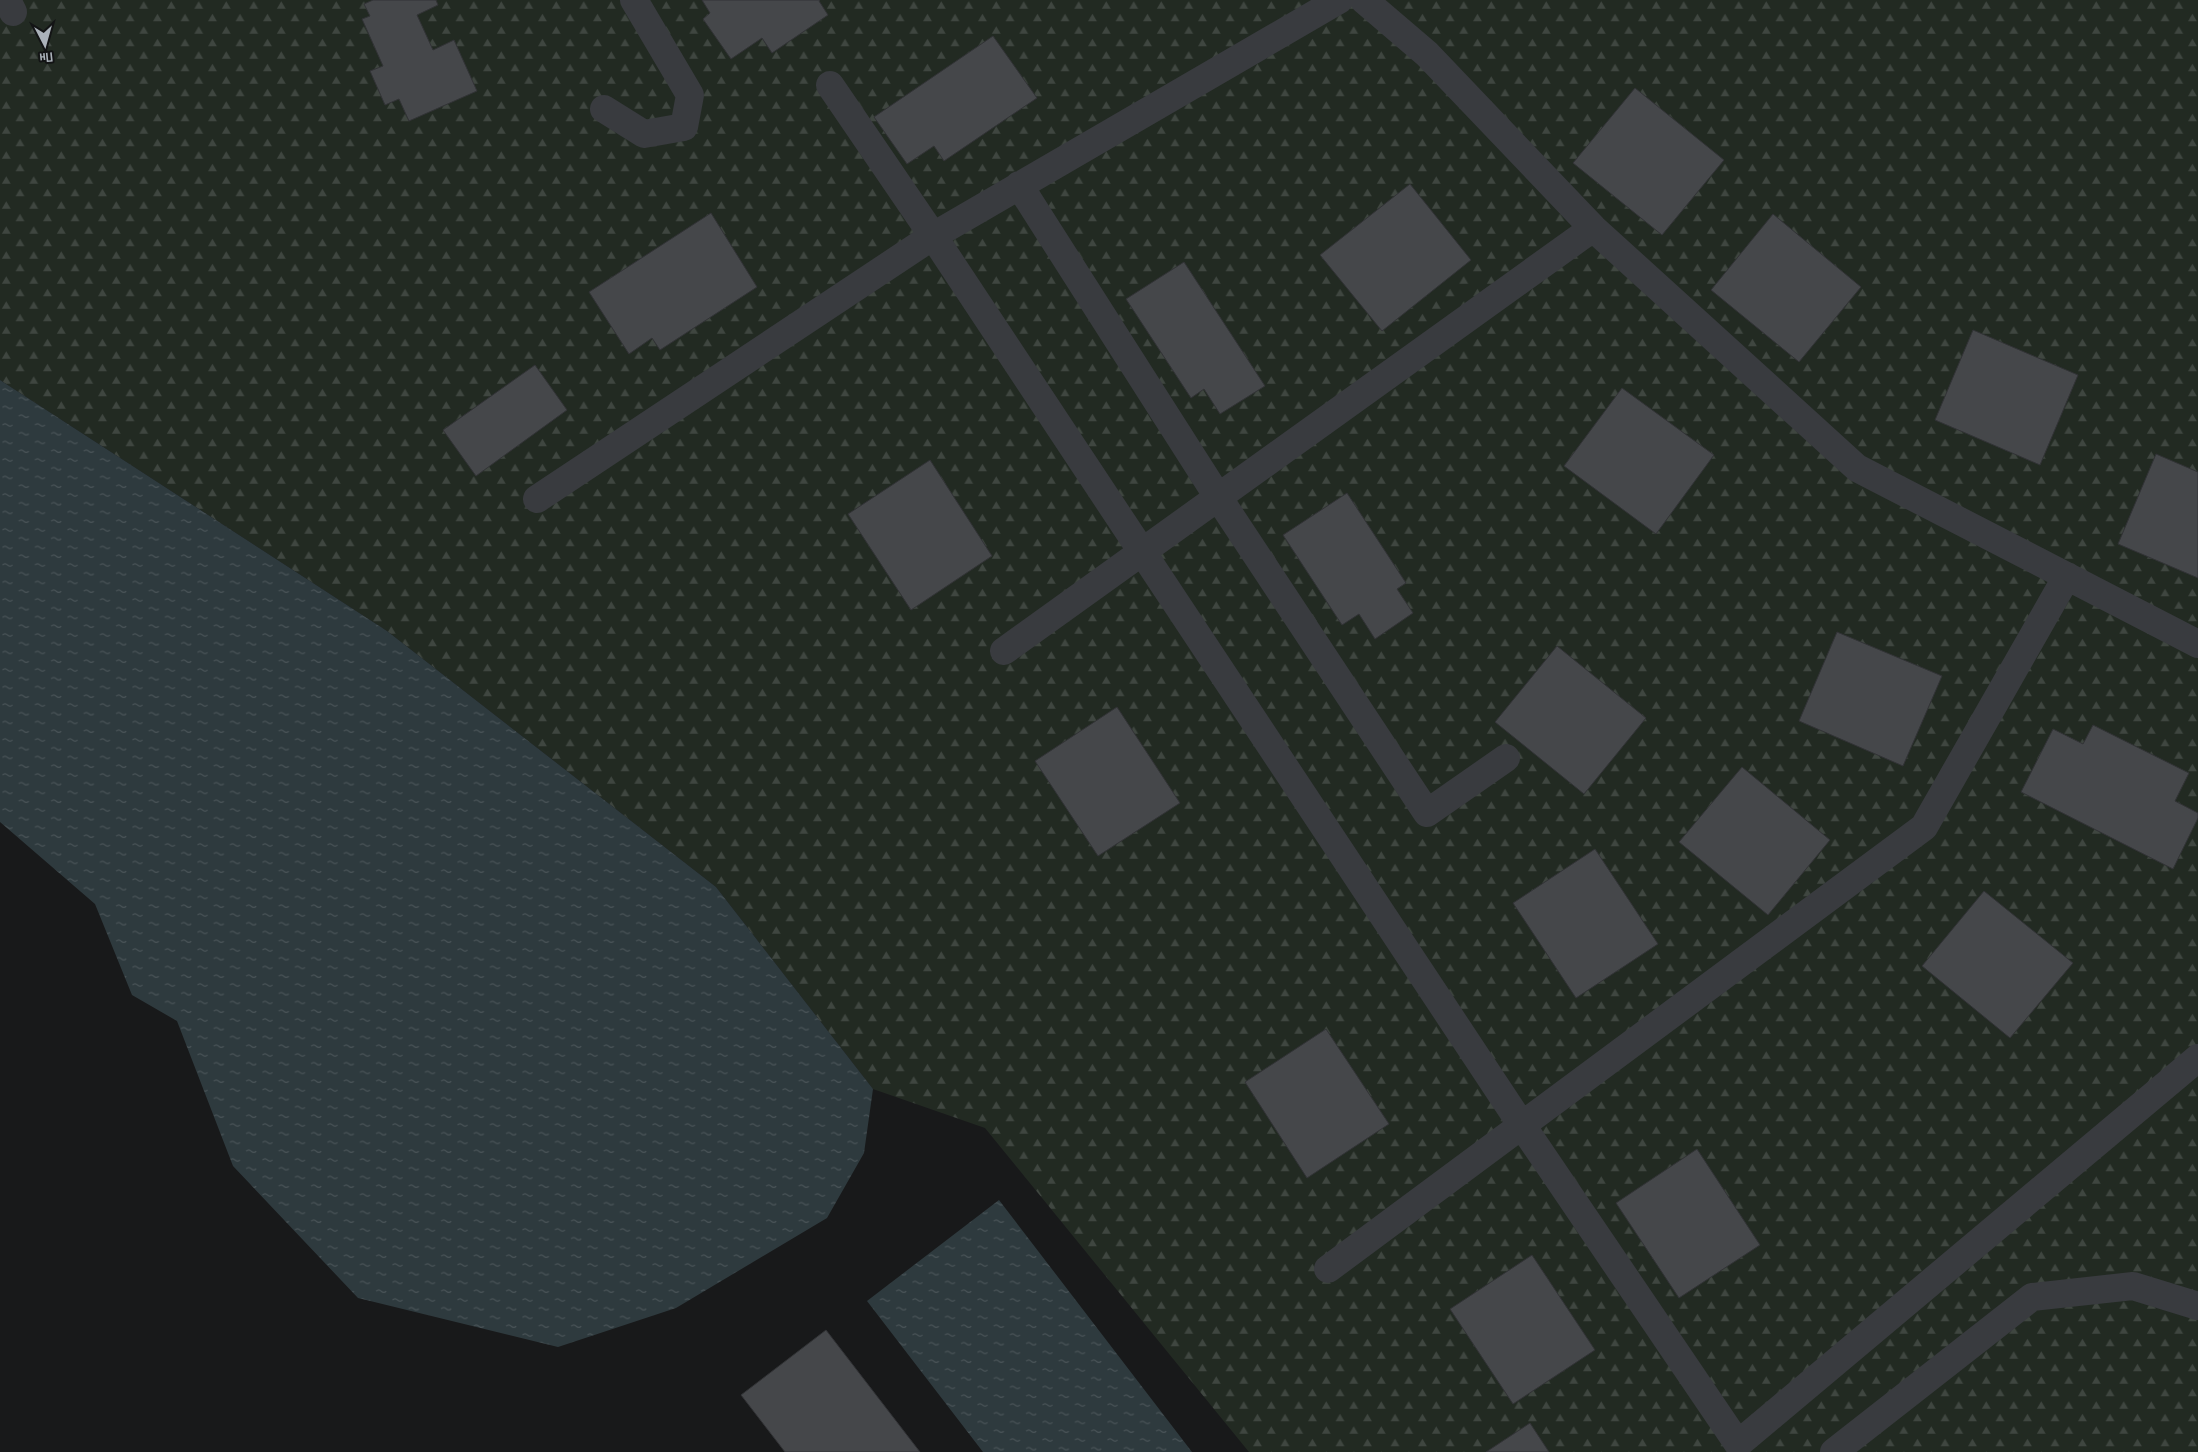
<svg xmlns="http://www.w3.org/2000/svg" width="2198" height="1452" font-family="'Sofia Sans Condensed',sans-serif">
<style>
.forest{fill:url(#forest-firs)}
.water{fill:url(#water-ripples)}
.building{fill:#45474a;stroke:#323336}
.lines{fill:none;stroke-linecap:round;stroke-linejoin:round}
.minor{stroke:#393b3f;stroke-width:28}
</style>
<defs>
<pattern id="forest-firs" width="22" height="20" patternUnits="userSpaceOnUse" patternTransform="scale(1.25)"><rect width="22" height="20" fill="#222a22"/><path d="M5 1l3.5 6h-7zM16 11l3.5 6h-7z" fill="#3f4640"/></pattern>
<pattern id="water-ripples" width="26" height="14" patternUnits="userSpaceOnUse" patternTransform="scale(1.25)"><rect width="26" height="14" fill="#2e3a3e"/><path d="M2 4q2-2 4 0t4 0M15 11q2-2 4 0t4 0" fill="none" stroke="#4a5458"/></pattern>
</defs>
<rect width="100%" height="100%" fill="#18191a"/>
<!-- forest -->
<path class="forest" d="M0,0H2198V1452H1249L985,1128L873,1089L716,887L387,631L0,380Z"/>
<!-- water -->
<path class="water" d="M0,380L387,631L716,887L873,1089L864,1153L827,1218L676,1308L558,1347L358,1298L233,1166L177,1021L132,995L95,904L0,822Z
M999,1200L1192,1452H983L867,1301Z"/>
<!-- building -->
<path class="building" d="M373,0H436L438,5L417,15L433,50L454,40L477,91L409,121L399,99L385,105L370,71L383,66L362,19L370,16L364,4Z
M702,0H820L819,1L828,15L772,53L762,38L731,59L703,19L710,13Z
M993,36L1037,98L944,161L934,146L907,164L874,117Z
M1635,88L1724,160L1662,235L1573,163Z
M1410,184L1471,260L1382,331L1320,255Z
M711,213L757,287L660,350L652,338L629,354L589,292Z
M1773,214L1861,287L1799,362L1711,290Z
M1184,262L1265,386L1220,414L1204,389L1191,398L1126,299Z
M1973,330L2078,375L2040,465L1935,420Z
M535,365L567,410L476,476L443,430Z
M1622,388L1714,455L1656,534L1564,466Z
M2156,454L2198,472V578L2118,544Z
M930,460L992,556L911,610L848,514Z
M1347,493L1406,583L1397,589L1413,613L1375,639L1359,614L1342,625L1283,535Z
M1837,632L1942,676L1903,766L1799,721Z
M1557,646L1646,718L1584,794L1495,722Z
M1117,707L1180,803L1098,856L1035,761Z
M2093,725L2189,773L2175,801L2198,813V818L2173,869L2021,792L2053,729L2083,744Z
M1742,767L1830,840L1768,915L1679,842Z
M1595,849L1658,944L1576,998L1513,903Z
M1984,891L2073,963L2010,1038L1922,966Z
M1326,1029L1389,1124L1307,1178L1245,1082Z
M1697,1149L1760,1245L1679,1298L1616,1203Z
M1532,1255L1595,1350L1513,1404L1450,1309Z
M826,1330L920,1452H785L741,1395Z
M1530,1423L1549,1452H1486Z"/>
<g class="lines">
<!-- minor -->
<path class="minor" d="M7,0L13,12
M1364,0L1427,54L1593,228L1857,468L2198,644
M830,85L933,236L1521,1124L1738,1444L2198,1058
M604,109L644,134L684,127L690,95L634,0
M1019,185L1218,497L1427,813L1506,758
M537,499L933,236L1339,0
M1004,651L1593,228
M1328,1269L1924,827L2067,576
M1834,1452L2032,1297L2133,1286L2198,1306"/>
</g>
<!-- north arrow -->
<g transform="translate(45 45) rotate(174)" stroke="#131415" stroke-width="4" paint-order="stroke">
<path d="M0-4L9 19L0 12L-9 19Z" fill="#abb2ba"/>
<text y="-8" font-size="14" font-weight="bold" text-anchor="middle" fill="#abb2ba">Пн</text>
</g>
</svg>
